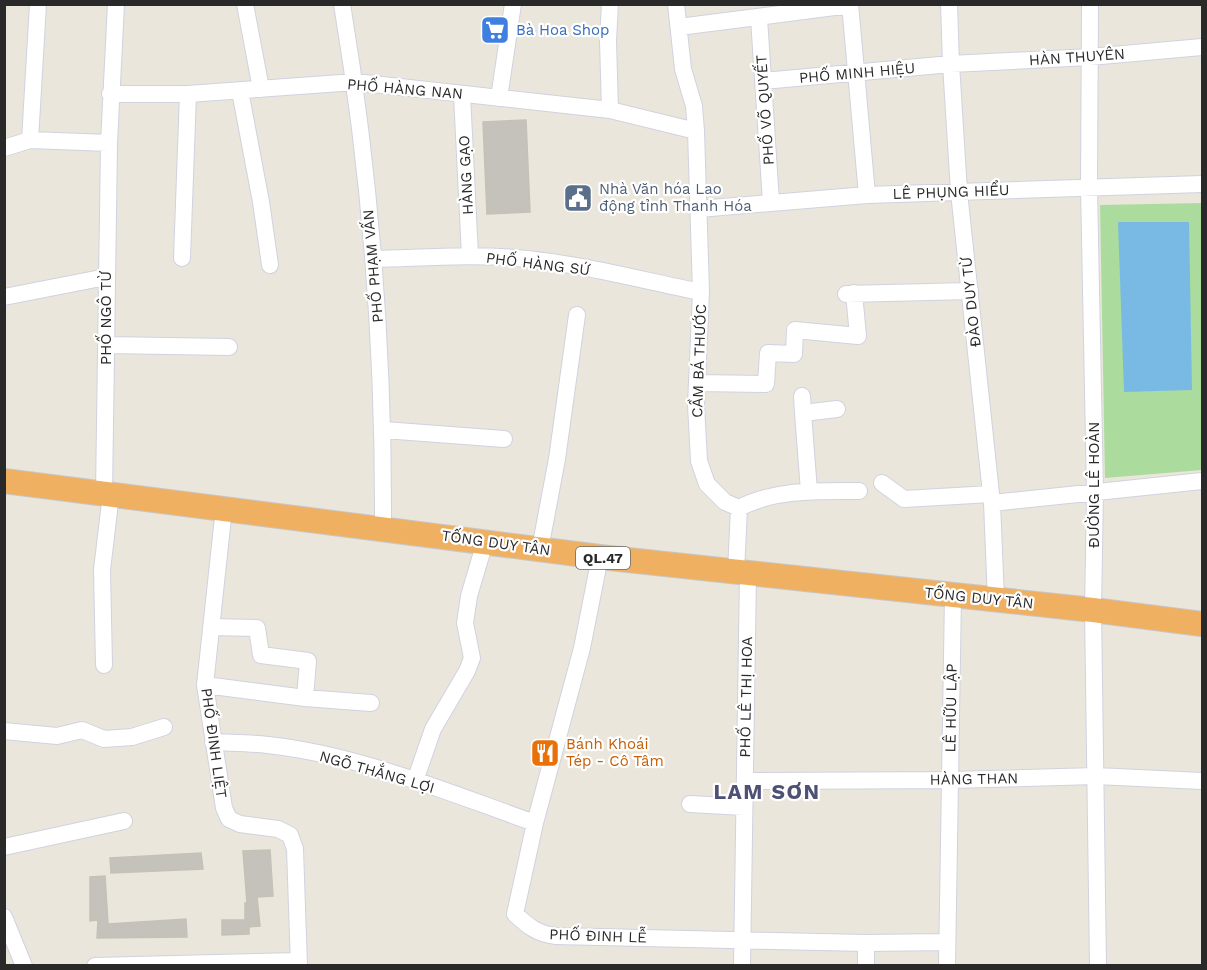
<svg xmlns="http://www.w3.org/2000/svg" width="1207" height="970" font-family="'Work Sans',sans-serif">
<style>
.green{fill:#abdc9d}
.water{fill:#78bae3}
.building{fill:#c5c2bb;stroke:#c5c1b6;stroke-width:1.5}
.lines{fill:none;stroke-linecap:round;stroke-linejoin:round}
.minor-casing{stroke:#d1d2e0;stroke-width:18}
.highway-casing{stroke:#c7c7c7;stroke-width:26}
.minor{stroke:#fff;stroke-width:16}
.highway{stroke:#efb062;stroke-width:24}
.labels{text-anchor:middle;stroke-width:4.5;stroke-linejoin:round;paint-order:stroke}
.shield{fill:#fff;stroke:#696969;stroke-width:1.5}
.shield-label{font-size:14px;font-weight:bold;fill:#292929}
.shop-label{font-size:15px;fill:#366cbe;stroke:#fff;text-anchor:start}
.street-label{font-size:15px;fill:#292929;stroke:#fff}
.service-label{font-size:15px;fill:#4e5e75;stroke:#fff;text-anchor:start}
.food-label{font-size:15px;fill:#c56008;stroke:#fff;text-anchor:start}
.district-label{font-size:21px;font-weight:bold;letter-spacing:1.5px;fill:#4e5075;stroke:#fff}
</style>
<rect width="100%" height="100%" fill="#eae6dc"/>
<!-- green -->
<path class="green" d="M1202,203V470L1105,478L1100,205Z"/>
<!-- water -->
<path class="water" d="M1118,222H1189L1192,390L1124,392Z"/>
<!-- building -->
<path class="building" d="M526,120L530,212L487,214L483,122Z
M270,850L273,896L257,897L260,926L249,927V934L222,935V920H245V903H247L243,851Z
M201,853L203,869L111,873L110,858Z
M105,876L108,924L186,919L187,937L97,938L98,920L90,921V877Z"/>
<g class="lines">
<!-- minor casing -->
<g class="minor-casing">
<path id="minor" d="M245,4L261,89
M342,4C371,178 384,353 383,529
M676,4L683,69L694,106L696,131L701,292L696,405L699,461L707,484L725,502L739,508
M850,4L867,195
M949,4L951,64L959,192L992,503L996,600
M1090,4L1089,187L1095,493L1093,610L1098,966
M759,18L771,202
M679,27L850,5
M763,81L951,64L1090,57L1202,47
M240,91L261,202L270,265
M110,94H188L355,82L610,110L696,131
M462,95L470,256
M499,98L513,4
M610,110L608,41L610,4
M30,140L38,4
M4,148L30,140L109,143
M699,209L867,195L1202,184
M182,258L188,94
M374,259C421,258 469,254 516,258C578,263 640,280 701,292
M846,294L970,291
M4,297L106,277
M107,345L229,347
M697,383L766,384L768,353L794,354L795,330L858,336L854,293
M802,396L803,413
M384,430L504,439
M882,483L904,499L991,494
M809,491L803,413L837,409
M104,494L109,143L116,4
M992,503L1202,481
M224,508L205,685L224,808L229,819L240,824L278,829L290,835L295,849L299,966
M739,508C776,489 818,491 859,491
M540,549L557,459L577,315
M600,557L582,648L535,823L515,914C528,926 537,934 556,936L866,943L947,942
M736,572L739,508
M211,627L257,628L261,655L308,661L305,698
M104,665L102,570L111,494
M205,685L305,698L371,703
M4,731L57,736L82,730L104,739L132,737L164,727
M213,742C231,743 250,743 268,745C360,755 449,793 535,823
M415,781L433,729L467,671L472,658L465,623L469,596L485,542
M745,781L950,780L1096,776L1202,781
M690,804L744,807
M4,847L124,821
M4,917L24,966
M866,943V966
M95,966L299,961
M742,966L748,573
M947,966L953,595"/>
</g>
<!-- highway casing -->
<g class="highway-casing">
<path id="highway" d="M4,481L600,557L1093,610L1202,624"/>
</g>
<!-- minor -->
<use href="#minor" class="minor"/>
<!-- highway -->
<use href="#highway" class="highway"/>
</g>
<!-- icons -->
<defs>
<g id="supermarket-square" transform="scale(1.5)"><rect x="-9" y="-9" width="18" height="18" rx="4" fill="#3f7fe0" stroke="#fff"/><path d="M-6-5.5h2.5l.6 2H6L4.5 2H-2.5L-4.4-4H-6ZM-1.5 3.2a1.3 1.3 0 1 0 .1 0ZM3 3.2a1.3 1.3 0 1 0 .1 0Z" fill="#fff"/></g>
<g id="civic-square" transform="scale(1.5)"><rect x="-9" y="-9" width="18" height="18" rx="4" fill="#5c6f8a" stroke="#fff"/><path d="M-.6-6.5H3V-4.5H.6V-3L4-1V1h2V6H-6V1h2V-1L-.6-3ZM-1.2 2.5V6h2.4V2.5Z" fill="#fff"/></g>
<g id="restaurant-square" transform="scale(1.5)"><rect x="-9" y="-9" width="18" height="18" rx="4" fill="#e8710a" stroke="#fff"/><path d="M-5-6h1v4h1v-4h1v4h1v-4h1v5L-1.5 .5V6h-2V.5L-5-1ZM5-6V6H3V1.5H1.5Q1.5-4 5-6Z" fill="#fff"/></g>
</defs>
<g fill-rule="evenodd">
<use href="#supermarket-square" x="495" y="30"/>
<use href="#civic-square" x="578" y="198"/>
<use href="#restaurant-square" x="545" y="753"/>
</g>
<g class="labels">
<!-- shield labels -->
<rect class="shield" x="576" y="547" width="54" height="22" rx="4.5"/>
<g class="shield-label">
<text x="603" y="563">QL.47</text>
</g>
<!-- shop labels -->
<g class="shop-label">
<text x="516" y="35">Bà Hoa Shop</text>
</g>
<!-- street labels -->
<g class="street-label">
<text transform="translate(1077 57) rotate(-4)" y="5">HÀN THUYÊN</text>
<text transform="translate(857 73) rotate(-5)" y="5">PHỐ MINH HIỆU</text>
<text transform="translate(405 89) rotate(5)" y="5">PHỐ HÀNG NAN</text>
<text transform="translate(765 110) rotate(-94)" y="5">PHỐ VÕ QUYẾT</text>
<text transform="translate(466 175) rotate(-93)" y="5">HÀNG GẠO</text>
<text transform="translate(951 192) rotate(-2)" y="5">LÊ PHỤNG HIỂU</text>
<text transform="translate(538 264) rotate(7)" y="5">PHỐ HÀNG SỨ</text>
<text transform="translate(373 266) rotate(-95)" y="5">PHỐ PHẠM VẤN</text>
<text transform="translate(971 302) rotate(-96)" y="5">ĐÀO DUY TỪ</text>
<text transform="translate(106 318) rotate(-90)" y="5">PHỐ NGÔ TỪ</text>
<text transform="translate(699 361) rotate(-88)" y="5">CẦM BÁ THƯỚC</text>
<text transform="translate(1094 485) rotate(-90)" y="5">ĐƯỜNG LÊ HOÀN</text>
<text transform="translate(496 543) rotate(8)" y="5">TỐNG DUY TÂN</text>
<text transform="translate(979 598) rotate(6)" y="5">TỐNG DUY TÂN</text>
<text transform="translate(746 697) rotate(-89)" y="5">PHỐ LÊ THỊ HOA</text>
<text transform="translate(951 708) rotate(-89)" y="5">LÊ HỮU LẬP</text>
<text transform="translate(214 743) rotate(82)" y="5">PHỐ ĐINH LIỆT</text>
<text transform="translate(377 772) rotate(16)" y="5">NGÕ THẮNG LỢI</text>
<text transform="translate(974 779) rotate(-1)" y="5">HÀNG THAN</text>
<text transform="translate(598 936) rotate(2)" y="5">PHỐ ĐINH LỄ</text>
</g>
<!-- service labels -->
<g class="service-label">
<text x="599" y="194">Nhà Văn hóa Lao<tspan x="599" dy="17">động tỉnh Thanh Hóa</tspan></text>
</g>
<!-- food labels -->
<g class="food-label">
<text x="566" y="749">Bánh Khoái<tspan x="566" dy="17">Tép - Cô Tâm</tspan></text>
</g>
<!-- district labels -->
<g class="district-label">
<text x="767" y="799">LAM SƠN</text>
</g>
</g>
<!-- border -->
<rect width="1207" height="970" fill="none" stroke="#292929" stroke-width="12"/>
</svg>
